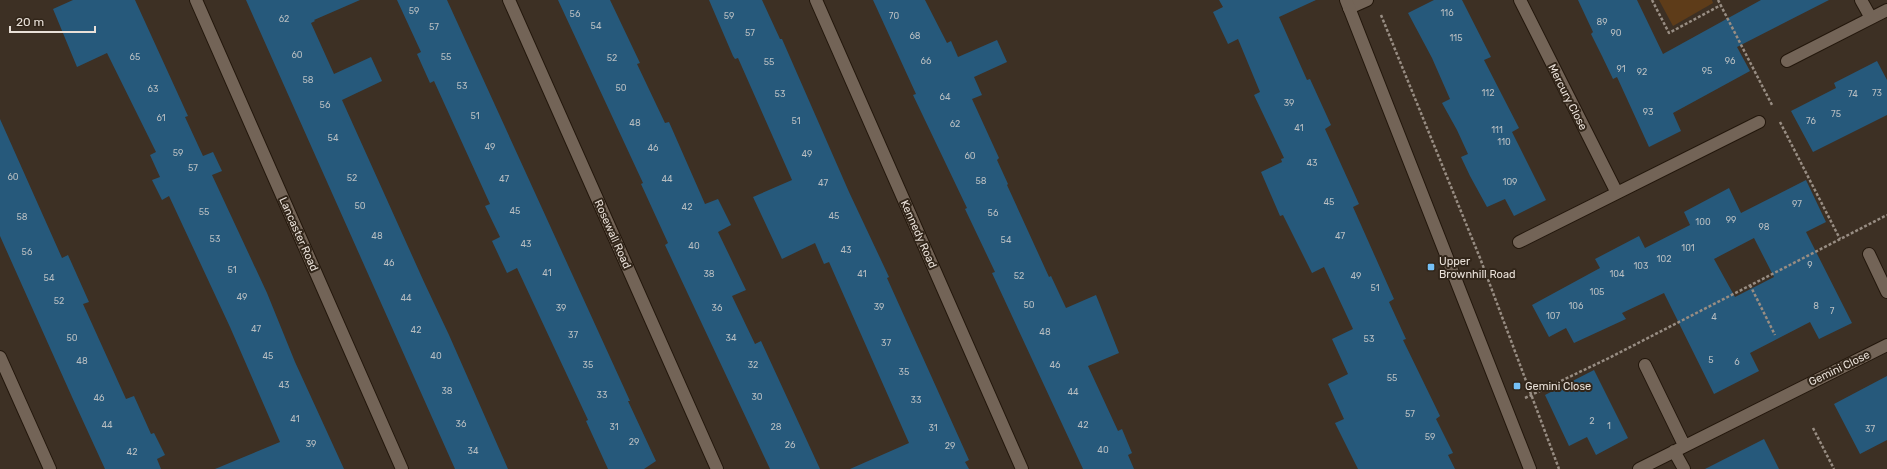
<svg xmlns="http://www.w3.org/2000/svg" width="1887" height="469" font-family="Rubik,sans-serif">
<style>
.green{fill:#5e3c19}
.building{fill:#26597b;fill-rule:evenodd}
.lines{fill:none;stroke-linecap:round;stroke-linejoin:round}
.minor-casing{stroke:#23170c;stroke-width:14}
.tertiary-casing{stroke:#23170c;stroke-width:14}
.path{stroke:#988d83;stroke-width:2.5;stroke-dasharray:3 2;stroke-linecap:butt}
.minor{stroke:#736457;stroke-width:12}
.tertiary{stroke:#736457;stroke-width:12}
.poi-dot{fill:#75c0f6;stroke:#32261a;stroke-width:1.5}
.labels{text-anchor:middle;stroke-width:4;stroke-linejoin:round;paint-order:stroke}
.number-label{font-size:9px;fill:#b8bec1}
.street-label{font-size:11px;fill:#e9e0d8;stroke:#32261a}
.poi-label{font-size:11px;fill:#e9e0d8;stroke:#32261a;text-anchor:start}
</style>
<rect width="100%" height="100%" fill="#3d3024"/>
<!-- green -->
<path class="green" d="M1659,0H1712L1713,3L1673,26Z"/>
<!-- building -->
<path class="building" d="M73,0H135L188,116L185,117L203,156L213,152L222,171L212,175L267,293L295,362L344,469H215L280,442L230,327L169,196L162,200L152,180L160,177L150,155L156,152L107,53L77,67L53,9Z
M246,0H360L314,20L315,21L311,23L334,74L371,57L382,81L342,100L424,282L449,335L508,469H455Z
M397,0H447L630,401H628L656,461L644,469H608L586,421L588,420L517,268L507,273L492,241L500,237L485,206L490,204L434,81L430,83L417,54L421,52Z
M558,0H610L640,63L637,64L665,123L669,122L705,204L718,199L731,225L718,232L746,290L732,296L755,344L761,341L820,469H770L665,245L668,243L641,184L643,183Z
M709,0H762L780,39H782L849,192L889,277L887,278L969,460L965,462L969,469H850L909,443L829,262L824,264L815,243L782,259L753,197L792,180L738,58L735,59L733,56Z
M873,0H925L947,43L951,41L958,57L997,40L1007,62L974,77L982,95L972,99L999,158L997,160L1008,184L1007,185L1049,277L1051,276L1066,308L1096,295L1119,353L1088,366L1118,431L1122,429L1132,453L1128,455L1134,469H1083L992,273L995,272L965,209L967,208L913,95L916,94Z
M1219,0H1316L1279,17L1307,80L1310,79L1331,125L1325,129L1359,204L1353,207L1394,299L1389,302L1406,339L1403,340L1440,416L1436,419L1453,453L1448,455L1455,469H1358L1335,423L1344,419L1328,384L1348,374L1332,339L1353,329L1324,267L1312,273L1283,215L1280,216L1261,172L1282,162L1281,159L1284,158L1254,95L1260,92L1238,39L1228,44L1213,12L1223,7Z
M1434,0H1462L1491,57L1484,60L1519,128L1512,132L1546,200L1514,216L1505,199L1487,207L1470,176L1461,157L1468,154L1457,130L1442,103L1450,99L1432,58L1408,13Z
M1578,0H1637L1663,54L1761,0H1829L1737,47L1750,71L1673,113L1681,131L1649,147L1617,77L1613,79L1602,56L1591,34L1593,32Z
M1877,61L1887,80V115L1813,152L1791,111L1836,88L1834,83Z
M0,119L62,258L68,255L89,302L83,304L126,399L134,396L151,434L154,433L165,455L157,459L161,469H105L72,397L0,236Z
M1806,180L1826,222L1806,232L1852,323L1819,339L1810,322L1750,353L1759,371L1714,394L1664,293L1622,313L1626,319L1574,343L1566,328L1549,337L1532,305L1600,268L1595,259L1639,236L1645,248L1690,225L1684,212L1729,188L1741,213ZM1754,238L1774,277L1735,297L1714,259Z
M1594,370L1628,438L1596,455L1587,437L1569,446L1545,395Z
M1887,376V440L1860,454L1834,404Z
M1764,439L1779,469H1705Z"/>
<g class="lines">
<!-- minor casing -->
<g class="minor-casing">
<path id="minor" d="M196,0L402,469
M509,0L717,469
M816,0L1022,469
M1520,0L1617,193
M1861,0L1871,18
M1349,8L1367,0
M1787,61L1887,10
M1519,242L1759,122
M1869,254L1887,292
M0,357L50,469
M1645,365L1684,445
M1674,451L1684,469
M1639,469L1887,345"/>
</g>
<!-- tertiary casing -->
<g class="tertiary-casing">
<path id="tertiary" d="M1346,0L1530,469"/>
</g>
<!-- path -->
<path class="path" d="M1652,0L1669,33L1721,5
M1718,0L1772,105
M1381,15L1480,258L1559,469
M1780,122L1840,239
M1750,285L1775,335
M1525,398L1607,359L1887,215
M1813,428L1834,469"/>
<!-- minor -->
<use href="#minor" class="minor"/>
<!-- tertiary -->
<use href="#tertiary" class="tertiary"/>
</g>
<!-- markers -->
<g class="poi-dot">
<rect x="1427" y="263" width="8" height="8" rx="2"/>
<rect x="1513" y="382" width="8" height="8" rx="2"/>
</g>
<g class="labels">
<!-- number labels -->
<g class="number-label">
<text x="414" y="14">59</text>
<text x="1447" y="16">116</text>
<text x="575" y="17">56</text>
<text x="729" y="19">59</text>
<text x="894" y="19">70</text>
<text x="284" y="22">62</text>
<text x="1602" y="25">89</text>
<text x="596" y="29">54</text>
<text x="434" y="30">57</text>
<text x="750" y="36">57</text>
<text x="1616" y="36">90</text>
<text x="915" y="39">68</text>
<text x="1456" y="41">115</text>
<text x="297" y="58">60</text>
<text x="135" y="60">65</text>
<text x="446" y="60">55</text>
<text x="612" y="61">52</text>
<text x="926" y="64">66</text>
<text x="1730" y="64">96</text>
<text x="769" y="65">55</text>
<text x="1621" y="72">91</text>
<text x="1707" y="74">95</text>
<text x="1642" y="75">92</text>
<text x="308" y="83">58</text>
<text x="462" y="89">53</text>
<text x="621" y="91">50</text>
<text x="153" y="92">63</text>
<text x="1488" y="96">112</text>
<text x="1877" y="96">73</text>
<text x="780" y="97">53</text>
<text x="1853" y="97">74</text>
<text x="945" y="100">64</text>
<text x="1289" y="106">39</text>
<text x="325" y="108">56</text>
<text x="1648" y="115">93</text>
<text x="1836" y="117">75</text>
<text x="475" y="119">51</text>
<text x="161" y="121">61</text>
<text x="796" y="124">51</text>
<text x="1811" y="124">76</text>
<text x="635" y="126">48</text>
<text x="955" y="127">62</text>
<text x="1299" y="131">41</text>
<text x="1497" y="133">111</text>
<text x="333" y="141">54</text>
<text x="1504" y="145">110</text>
<text x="490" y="150">49</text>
<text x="653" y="151">46</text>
<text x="178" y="156">59</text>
<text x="807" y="157">49</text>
<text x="970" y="159">60</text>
<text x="1312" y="166">43</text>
<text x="193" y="171">57</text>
<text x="13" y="180">60</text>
<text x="352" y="181">52</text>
<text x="504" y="182">47</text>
<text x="667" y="182">44</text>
<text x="981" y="184">58</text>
<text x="1510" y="185">109</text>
<text x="823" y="186">47</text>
<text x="1329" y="205">45</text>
<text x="1797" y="207">97</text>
<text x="360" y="209">50</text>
<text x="687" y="210">42</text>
<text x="515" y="214">45</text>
<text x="204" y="215">55</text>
<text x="993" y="216">56</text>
<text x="834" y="219">45</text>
<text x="22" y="220">58</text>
<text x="1731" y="223">99</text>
<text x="1703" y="225">100</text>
<text x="1764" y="230">98</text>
<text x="377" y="239">48</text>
<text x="1340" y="239">47</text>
<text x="215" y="242">53</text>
<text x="1006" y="243">54</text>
<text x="526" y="247">43</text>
<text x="694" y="249">40</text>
<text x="1688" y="251">101</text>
<text x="846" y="253">43</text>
<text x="27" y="255">56</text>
<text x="1664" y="262">102</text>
<text x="389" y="266">46</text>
<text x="1810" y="268">9</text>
<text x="1641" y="269">103</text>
<text x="232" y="273">51</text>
<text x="547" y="276">41</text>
<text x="709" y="277">38</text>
<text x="862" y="277">41</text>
<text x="1617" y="277">104</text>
<text x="1019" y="279">52</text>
<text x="1356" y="279">49</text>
<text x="49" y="281">54</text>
<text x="1375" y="291">51</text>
<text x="1597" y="295">105</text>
<text x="242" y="300">49</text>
<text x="406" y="301">44</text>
<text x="59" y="304">52</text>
<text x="1029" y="308">50</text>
<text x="1576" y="309">106</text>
<text x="1816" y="309">8</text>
<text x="879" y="310">39</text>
<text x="561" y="311">39</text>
<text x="717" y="311">36</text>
<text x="1832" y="314">7</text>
<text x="1553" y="319">107</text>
<text x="1714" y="320">4</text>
<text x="256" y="332">47</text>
<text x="416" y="333">42</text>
<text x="1045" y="335">48</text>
<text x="573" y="338">37</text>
<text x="72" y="341">50</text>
<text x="731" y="341">34</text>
<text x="1369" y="342">53</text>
<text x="886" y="346">37</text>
<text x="268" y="359">45</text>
<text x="436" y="359">40</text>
<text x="1711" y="363">5</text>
<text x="82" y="364">48</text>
<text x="1737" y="365">6</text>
<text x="588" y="368">35</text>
<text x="753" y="368">32</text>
<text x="1055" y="368">46</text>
<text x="904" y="375">35</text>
<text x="1392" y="381">55</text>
<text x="284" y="388">43</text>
<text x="447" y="394">38</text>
<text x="1073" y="395">44</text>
<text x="602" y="398">33</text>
<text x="757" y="400">30</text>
<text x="99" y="401">46</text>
<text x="916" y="403">33</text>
<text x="1410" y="417">57</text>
<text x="295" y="422">41</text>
<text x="1592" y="424">2</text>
<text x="461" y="427">36</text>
<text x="107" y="428">44</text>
<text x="1083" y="428">42</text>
<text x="1609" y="429">1</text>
<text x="614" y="430">31</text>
<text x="776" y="430">28</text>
<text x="933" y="431">31</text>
<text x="1870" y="432">37</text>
<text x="1430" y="440">59</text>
<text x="634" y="445">29</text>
<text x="311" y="447">39</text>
<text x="790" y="448">26</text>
<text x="950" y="449">29</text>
<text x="1103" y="453">40</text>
<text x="473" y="454">34</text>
<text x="132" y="455">42</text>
</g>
<!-- street labels -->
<g class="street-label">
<text transform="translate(1568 97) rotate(63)" y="4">Mercury Close</text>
<text transform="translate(299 234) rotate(66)" y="4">Lancaster Road</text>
<text transform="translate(613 234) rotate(66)" y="4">Rosewall Road</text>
<text transform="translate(919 234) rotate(66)" y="4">Kennedy Road</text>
<text transform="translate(1839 368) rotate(-26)" y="4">Gemini Close</text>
</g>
<!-- poi labels -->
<g class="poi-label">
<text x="1439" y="265">Upper<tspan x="1439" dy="13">Brownhill Road</tspan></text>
<text x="1525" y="390">Gemini Close</text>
</g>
</g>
<!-- scale -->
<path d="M10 26v6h85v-6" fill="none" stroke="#e9e0d8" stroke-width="2"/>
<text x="16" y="26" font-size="12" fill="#e9e0d8" stroke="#32261a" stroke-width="3" paint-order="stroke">20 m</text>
</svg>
